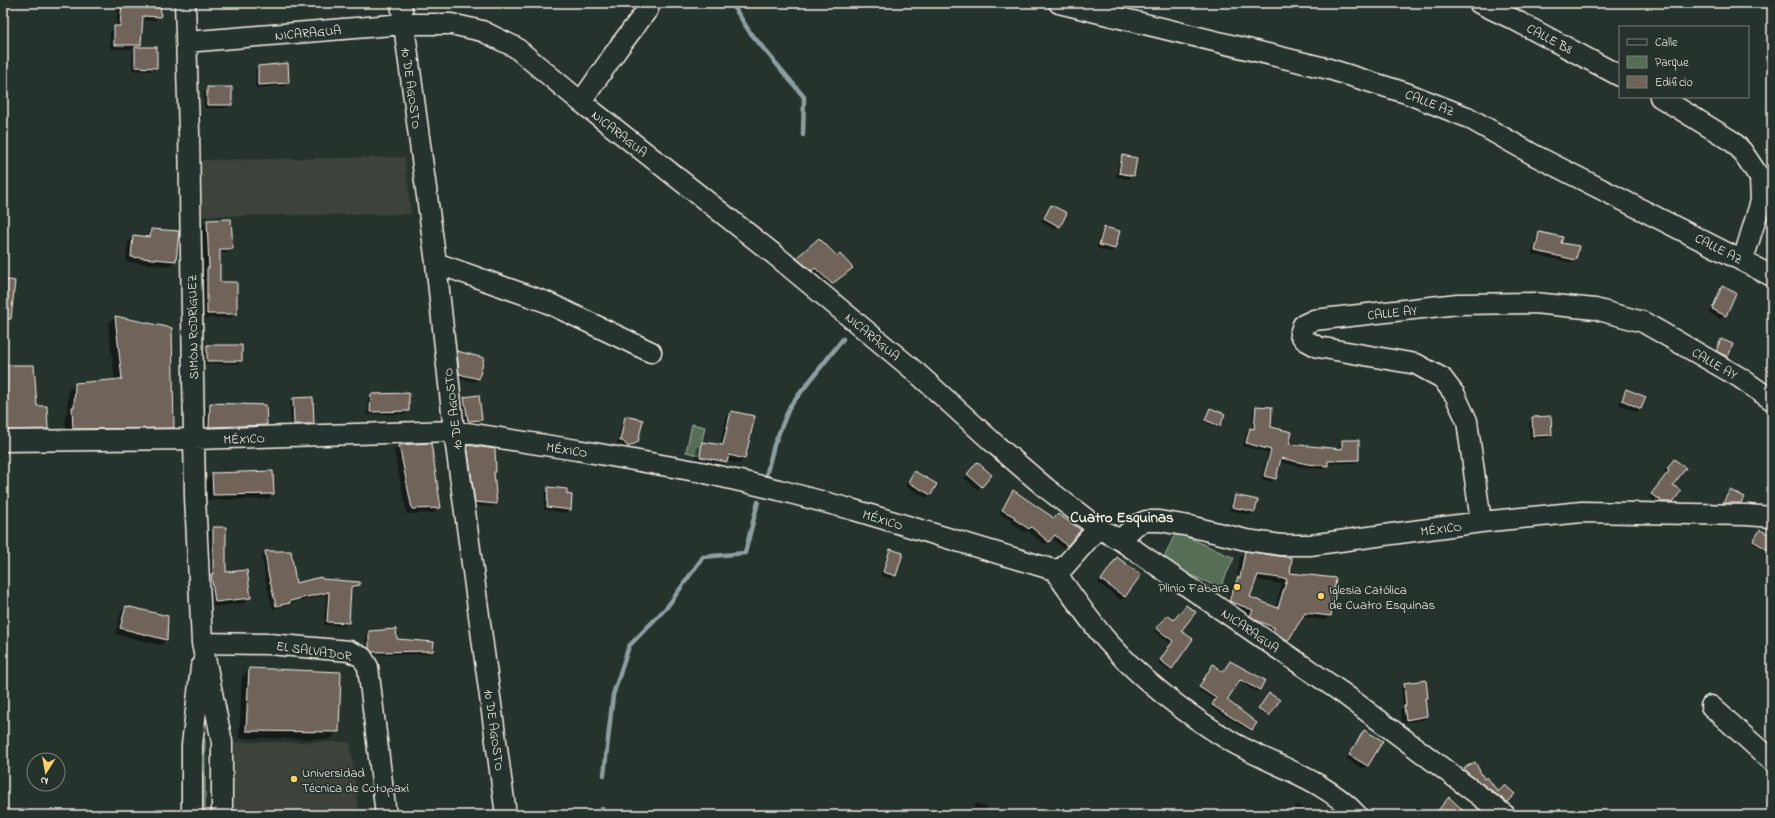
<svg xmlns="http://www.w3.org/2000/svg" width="1775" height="818" font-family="'Indie Flower',sans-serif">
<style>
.built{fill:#3c423a}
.green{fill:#546e54;stroke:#a4b09e}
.shadow{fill:#0007;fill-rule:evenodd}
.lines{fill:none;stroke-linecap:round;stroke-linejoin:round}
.stream{stroke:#8f9fa1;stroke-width:4.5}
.building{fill:#70645a;stroke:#f4f1e8;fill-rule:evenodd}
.minor-casing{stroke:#f4f1e8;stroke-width:23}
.minor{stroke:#26332d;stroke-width:20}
.poi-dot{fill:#ffd166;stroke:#26332d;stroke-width:1.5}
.labels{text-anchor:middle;stroke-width:3.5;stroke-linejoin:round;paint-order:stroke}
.street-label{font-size:13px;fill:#f4f1e8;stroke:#26332d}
.poi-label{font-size:13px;fill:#f4f1e8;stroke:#26332d;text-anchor:start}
.quarter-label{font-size:15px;font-weight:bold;fill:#f4f1e8;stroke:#26332d}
</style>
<rect width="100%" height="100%" fill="#26332d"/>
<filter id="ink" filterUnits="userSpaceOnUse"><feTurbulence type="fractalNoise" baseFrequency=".025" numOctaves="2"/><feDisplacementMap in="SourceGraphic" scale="8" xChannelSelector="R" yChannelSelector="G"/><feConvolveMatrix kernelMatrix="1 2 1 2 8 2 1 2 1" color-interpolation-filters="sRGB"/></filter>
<g filter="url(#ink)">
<!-- built -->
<path class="built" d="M405,157L411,214L202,216L201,160Z
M234,742H350L359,815H234Z"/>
<!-- green -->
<path class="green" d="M692,424L705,427L699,455L686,452Z
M1176,532L1234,558L1220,588L1162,562Z
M196,738L205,739V815H196Z"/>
<!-- shadow -->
<path class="shadow" d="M118,3H159L160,16L155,21L142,20L140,45L137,48L156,67L152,71L132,70V51L134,49H110V31L116,27Z
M258,67L288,83L284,86L255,88V70Z
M207,88L231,105L228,108H204V92Z
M1123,156L1133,176L1129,179L1116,177L1119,160Z
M1052,206L1066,214L1055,230L1041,222Z
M207,221L232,248L227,253H219V283L236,313L231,318H203V273L204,272L202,226Z
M1104,228L1115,249L1111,252L1096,248L1101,232Z
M151,230L176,260L170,266L126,262L128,242L133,237L145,238Z
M1540,233L1560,244L1575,259L1572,263L1532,254L1536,236Z
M837,257L848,271L828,287L811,271L808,273L794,262L797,258Z
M4,276L10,277L3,315V277Z
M1723,288L1725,315L1721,319L1709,313L1719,291Z
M115,317L171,329L173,427L166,434L66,435L65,415L67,413L68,391L75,384L115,380L108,324Z
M1721,340L1732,345L1727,357L1724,360L1713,354L1718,344Z
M208,346L241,361L238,364H204V350Z
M457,352L479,379L475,382L456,378L454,355Z
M3,366L36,407L47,429L42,434L3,435Z
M1627,390L1641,408L1637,412L1619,404L1623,394Z
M372,395L408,410L405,414L367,415L368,398Z
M465,398L481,420L477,423L465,424L461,401Z
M294,399L313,423L310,427H291L290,402Z
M210,404L266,425L262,428L206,430L207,407Z
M1256,407L1270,428L1288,445L1339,449V445L1342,441H1358V460L1355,463L1327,464L1323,469L1303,467L1279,462L1275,479L1272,482L1261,479L1268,453L1243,446L1246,432L1250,429H1252L1253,410Z
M1210,409L1224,415L1217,427L1204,422Z
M732,412L744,458L739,464L727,461L721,467L695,463L697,448L703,443L720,446L726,417Z
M625,417L637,442L634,445L622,450L620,445L617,444L622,421Z
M1532,418L1551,434L1548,438L1530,439L1529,422Z
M400,446L439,507L434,513L407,514L394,451Z
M468,446L495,472L493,474L496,504L493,507L472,505L464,449Z
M1674,461L1672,501L1669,505L1659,504L1649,497L1667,474L1664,472Z
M974,467L991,475L978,490L964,478Z
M914,473L930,494L927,498L905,486Z
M212,474L273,493L268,499L207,500V479Z
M548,488L565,495L570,510L567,513L544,510L545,492Z
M1730,491L1740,503L1739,504H1722Z
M1013,492L1067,545L1063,548L1051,538L1045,545L1027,530L1025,532L1011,523L1013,521L999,514Z
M1235,496L1254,511L1251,515L1229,510L1232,499Z
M213,528L225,573L250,598L244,603L210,607L208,533Z
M1760,531L1772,537V554L1752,543Z
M890,551L895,575L891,579L880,575L887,554Z
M265,552L295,584L321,580L359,585L356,588L350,589L348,622L345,626L324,625L326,595L288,604L285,606L273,609L265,577L262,555Z
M1245,553L1289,573L1330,616L1325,620L1301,617L1287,640L1282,645L1246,621L1248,615L1225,606L1233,583L1237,579L1240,557ZM1256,580L1282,584L1275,608L1249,598Z
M1117,559L1125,597L1121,600L1098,583Z
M1186,606L1172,668L1169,671L1158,663L1171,644L1154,631L1164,619L1173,622Z
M126,607L166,640L161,645L115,634L121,612Z
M369,632L396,640L432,651L429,654L369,655L366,652V636Z
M1211,667L1223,673L1264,680L1257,692L1237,681L1226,700L1251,729L1249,731L1210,707L1214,700L1198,690Z
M249,669L338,731L330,739L239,738L242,677Z
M1404,684L1427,697L1424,700L1426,716L1423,720L1402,723L1400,710L1403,708L1401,687Z
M1268,696L1278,700L1267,717L1258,711Z
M1364,731L1367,765L1364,769L1346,759Z
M1465,768L1498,794H1513L1504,804L1463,771Z
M976,803L987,807L983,815H969Z
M1298,804L1306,810L1303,815H1289Z
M1462,807L1469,815H1435L1460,809Z"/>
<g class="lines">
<!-- stream -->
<path class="stream" d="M734,7L749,31L804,97L803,135
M766,476L774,445L790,406L843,339
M604,775L613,695L629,646L667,607L703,557L745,553L758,502
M602,815V809"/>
</g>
<!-- building -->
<path class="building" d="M122,3H160L161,17L143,16L141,45H114V26H120Z
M135,47H157V68L135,67Z
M288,63L289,83L258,85V66Z
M207,87H232V105H207Z
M1122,155L1137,158L1134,176L1119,173Z
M1051,205L1067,213L1060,227L1044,218Z
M231,219L233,249H220V282H237V314H207V268H209L207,220Z
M1104,227L1120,231L1115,249L1099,245Z
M151,229L179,231L176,261L131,257L133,235L150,237Z
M1539,232L1563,237L1561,243L1579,246L1576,260L1535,251Z
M819,238L837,256L840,254L853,268L832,284L815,268L812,271L796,258Z
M3,279L15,281L11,319H3Z
M1722,286L1736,293L1726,316L1712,309Z
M115,316L172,328L174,428L73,429L72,407H74L75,383L122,379Z
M1721,339L1733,344L1728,357L1716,351Z
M207,345H242V361H207Z
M457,351L484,358L479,379L459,374Z
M3,365H34L37,406H47L48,429L3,430Z
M1626,389L1646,397L1641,409L1622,400Z
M409,393V411L370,412L371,394Z
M479,395L482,420L468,421L464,397Z
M313,397L314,424H294L293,398Z
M210,403L266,405L267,425L209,427Z
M1256,406L1272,407L1271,427L1292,432L1289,444L1342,449V440H1359V460L1328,461V466L1307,464L1281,458L1276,479L1264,476L1271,450L1246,443L1250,428L1254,429Z
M1210,408L1225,414L1220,426L1205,420Z
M731,411L755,416L745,459L729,455L727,462L700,457L702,442L723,445Z
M625,416L643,420L638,442L628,447L623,441H620Z
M1551,416L1552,435L1533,436L1532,417Z
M431,443L441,508L412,509L399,445Z
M467,445L495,449L496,472H494L497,504L475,502Z
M1674,459L1686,468L1673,485L1681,491L1673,502H1662L1651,494L1669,471L1667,469Z
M977,462L992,475L982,487L967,474Z
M273,471L274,494L213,495L212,473Z
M914,471L937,484L931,495L908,482Z
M548,487L567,489V494L572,495L571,510L547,507Z
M1013,490L1054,518L1058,514L1081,530L1067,546L1055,535L1049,542L1031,527L1029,529L1014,519L1015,517L1002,510Z
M1730,490L1744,497L1741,503H1723Z
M1235,495L1258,500L1255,512L1232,507Z
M213,527H226V572L247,570L251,598L215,602L211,574H213Z
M1760,530L1772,536V542L1768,550L1753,541Z
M890,549L903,553L896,576L883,572Z
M265,551H291L296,583L321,577L322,579L360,582V585L351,587L349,623L327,622L329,592L290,601V603L276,606L268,573Z
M1245,551L1292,558L1290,573L1336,578L1331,616L1305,613L1288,641L1273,631L1275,628L1258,621L1250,616L1253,610L1229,601L1238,577L1240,578ZM1258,575L1287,579L1278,608L1250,597Z
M1117,557L1141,575L1125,597L1101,580Z
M1186,605L1196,612L1181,631L1193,639L1172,669L1160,660L1173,641L1156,628L1167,615L1174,620Z
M126,606L168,616L167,640L120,628Z
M396,629L397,639L434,642L433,651L372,652L369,649V631Z
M1230,661L1265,680L1260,690L1240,680L1227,700L1257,723L1252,730L1212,705L1216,698L1199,687L1213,664L1223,672Z
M249,668L341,672L339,732L246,731Z
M1426,680L1428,698H1425L1427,716L1406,720L1404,706H1406L1404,683Z
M1269,693L1280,700L1269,716L1258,709Z
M1364,730L1383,741L1368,766L1349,755Z
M1475,762L1484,779L1487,777L1498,792L1505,785L1515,794L1507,802L1466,772L1464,768Z
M1449,797L1468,815H1434Z"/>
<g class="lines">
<!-- minor casing -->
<g class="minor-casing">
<path id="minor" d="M185,3L189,132L195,497L202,643L222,742V815
M401,3L436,263L454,431L506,815
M1059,3L1329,69L1406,93L1467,117L1534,155L1772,276
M1479,3L1513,19L1620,76
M186,42L404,24H451L482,31L515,47L581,102L775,255L917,373L997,446L1046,488L1098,528L1120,540L1344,694L1505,815
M1660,97L1732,141L1742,151L1760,178L1761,201L1743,260
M581,102L619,47L648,9
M436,263L546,302L651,352
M3,441L194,439L454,431L577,450L701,472L779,490L854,510L1054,570L1064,567L1098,528
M1481,522L1467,421L1455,395L1442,378L1416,364L1318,347L1305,340L1300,334L1303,325L1314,320L1458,304L1534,303L1595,309L1643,322L1739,377L1772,400
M1120,540L1136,525L1146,521H1159L1189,526L1246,540L1281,545H1310L1481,522L1582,512L1747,515L1772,517
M1054,570C1071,594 1088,619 1107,641C1142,680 1187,715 1232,742C1274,766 1324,779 1357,815
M202,643L269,644L349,651L362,657L368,667L386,815
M1711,706L1772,761
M192,815V745L201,667"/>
</g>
<!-- minor -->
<use href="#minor" class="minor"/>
</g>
</g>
<!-- markers -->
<g class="poi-dot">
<circle cx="1237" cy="587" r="4"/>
<circle cx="1321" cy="596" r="4"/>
<circle cx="294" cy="779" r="4"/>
</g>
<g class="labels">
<!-- street labels -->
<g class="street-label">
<text transform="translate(308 32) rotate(-5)" y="5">NICARAGUA</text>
<text transform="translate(1550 38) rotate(28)" y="5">CALLE B8</text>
<text transform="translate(412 88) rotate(82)" y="5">10 DE AGOSTO</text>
<text transform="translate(1430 102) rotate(21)" y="5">CALLE AZ</text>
<text transform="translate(620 133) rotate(38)" y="5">NICARAGUA</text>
<text transform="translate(1719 248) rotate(27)" y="5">CALLE AZ</text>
<text transform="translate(1392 312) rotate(-6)" y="5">CALLE AY</text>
<text transform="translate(192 327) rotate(-91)" y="5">SIMÓN RODRÍGUEZ</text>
<text transform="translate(873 336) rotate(40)" y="5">NICARAGUA</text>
<text transform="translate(1715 363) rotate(30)" y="5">CALLE AY</text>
<text transform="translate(452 409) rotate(-97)" y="5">10 DE AGOSTO</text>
<text transform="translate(244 438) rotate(-2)" y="5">MÉXICO</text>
<text transform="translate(567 449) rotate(9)" y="5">MÉXICO</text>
<text transform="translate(883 519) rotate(17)" y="5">MÉXICO</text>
<text transform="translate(1441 528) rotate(-7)" y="5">MÉXICO</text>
<text transform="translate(1251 630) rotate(35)" y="5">NICARAGUA</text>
<text transform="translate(314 650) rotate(8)" y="5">EL SALVADOR</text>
<text transform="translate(495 730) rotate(82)" y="5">10 DE AGOSTO</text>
</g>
<!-- poi labels -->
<g class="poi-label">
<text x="1229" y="592" text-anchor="end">Plinio Fabara</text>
<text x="1329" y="594">Iglesia Católica<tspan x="1329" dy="15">de Cuatro Esquinas</tspan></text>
<text x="302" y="777">Universidad<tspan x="302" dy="15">Técnica de Cotopaxi</tspan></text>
</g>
<!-- quarter labels -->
<g class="quarter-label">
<text x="1122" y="522">Cuatro Esquinas</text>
</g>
</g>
<!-- margin -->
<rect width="1775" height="818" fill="none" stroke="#26332d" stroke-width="16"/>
<rect x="8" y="8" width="1759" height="802" fill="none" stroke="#f4f1e8" stroke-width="1.5" filter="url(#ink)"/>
<!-- legend -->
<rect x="1619" y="26" width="130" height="72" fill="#26332d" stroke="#787f78"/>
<rect x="1627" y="39" width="20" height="6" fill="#26332d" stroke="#787f78"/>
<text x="1655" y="46" font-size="12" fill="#f4f1e8">Calle</text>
<rect x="1627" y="56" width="20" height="12" fill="#546e54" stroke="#787f78"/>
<text x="1655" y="66" font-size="12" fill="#f4f1e8">Parque</text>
<rect x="1627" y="76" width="20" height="12" fill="#70645a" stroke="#787f78"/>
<text x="1655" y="86" font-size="12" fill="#f4f1e8">Edificio</text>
<!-- north arrow -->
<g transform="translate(46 772) rotate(191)"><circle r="19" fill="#26332d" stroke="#787f78"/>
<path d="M0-3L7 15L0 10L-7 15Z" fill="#ffd166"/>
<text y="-6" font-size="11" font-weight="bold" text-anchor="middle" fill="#f4f1e8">N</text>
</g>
</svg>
